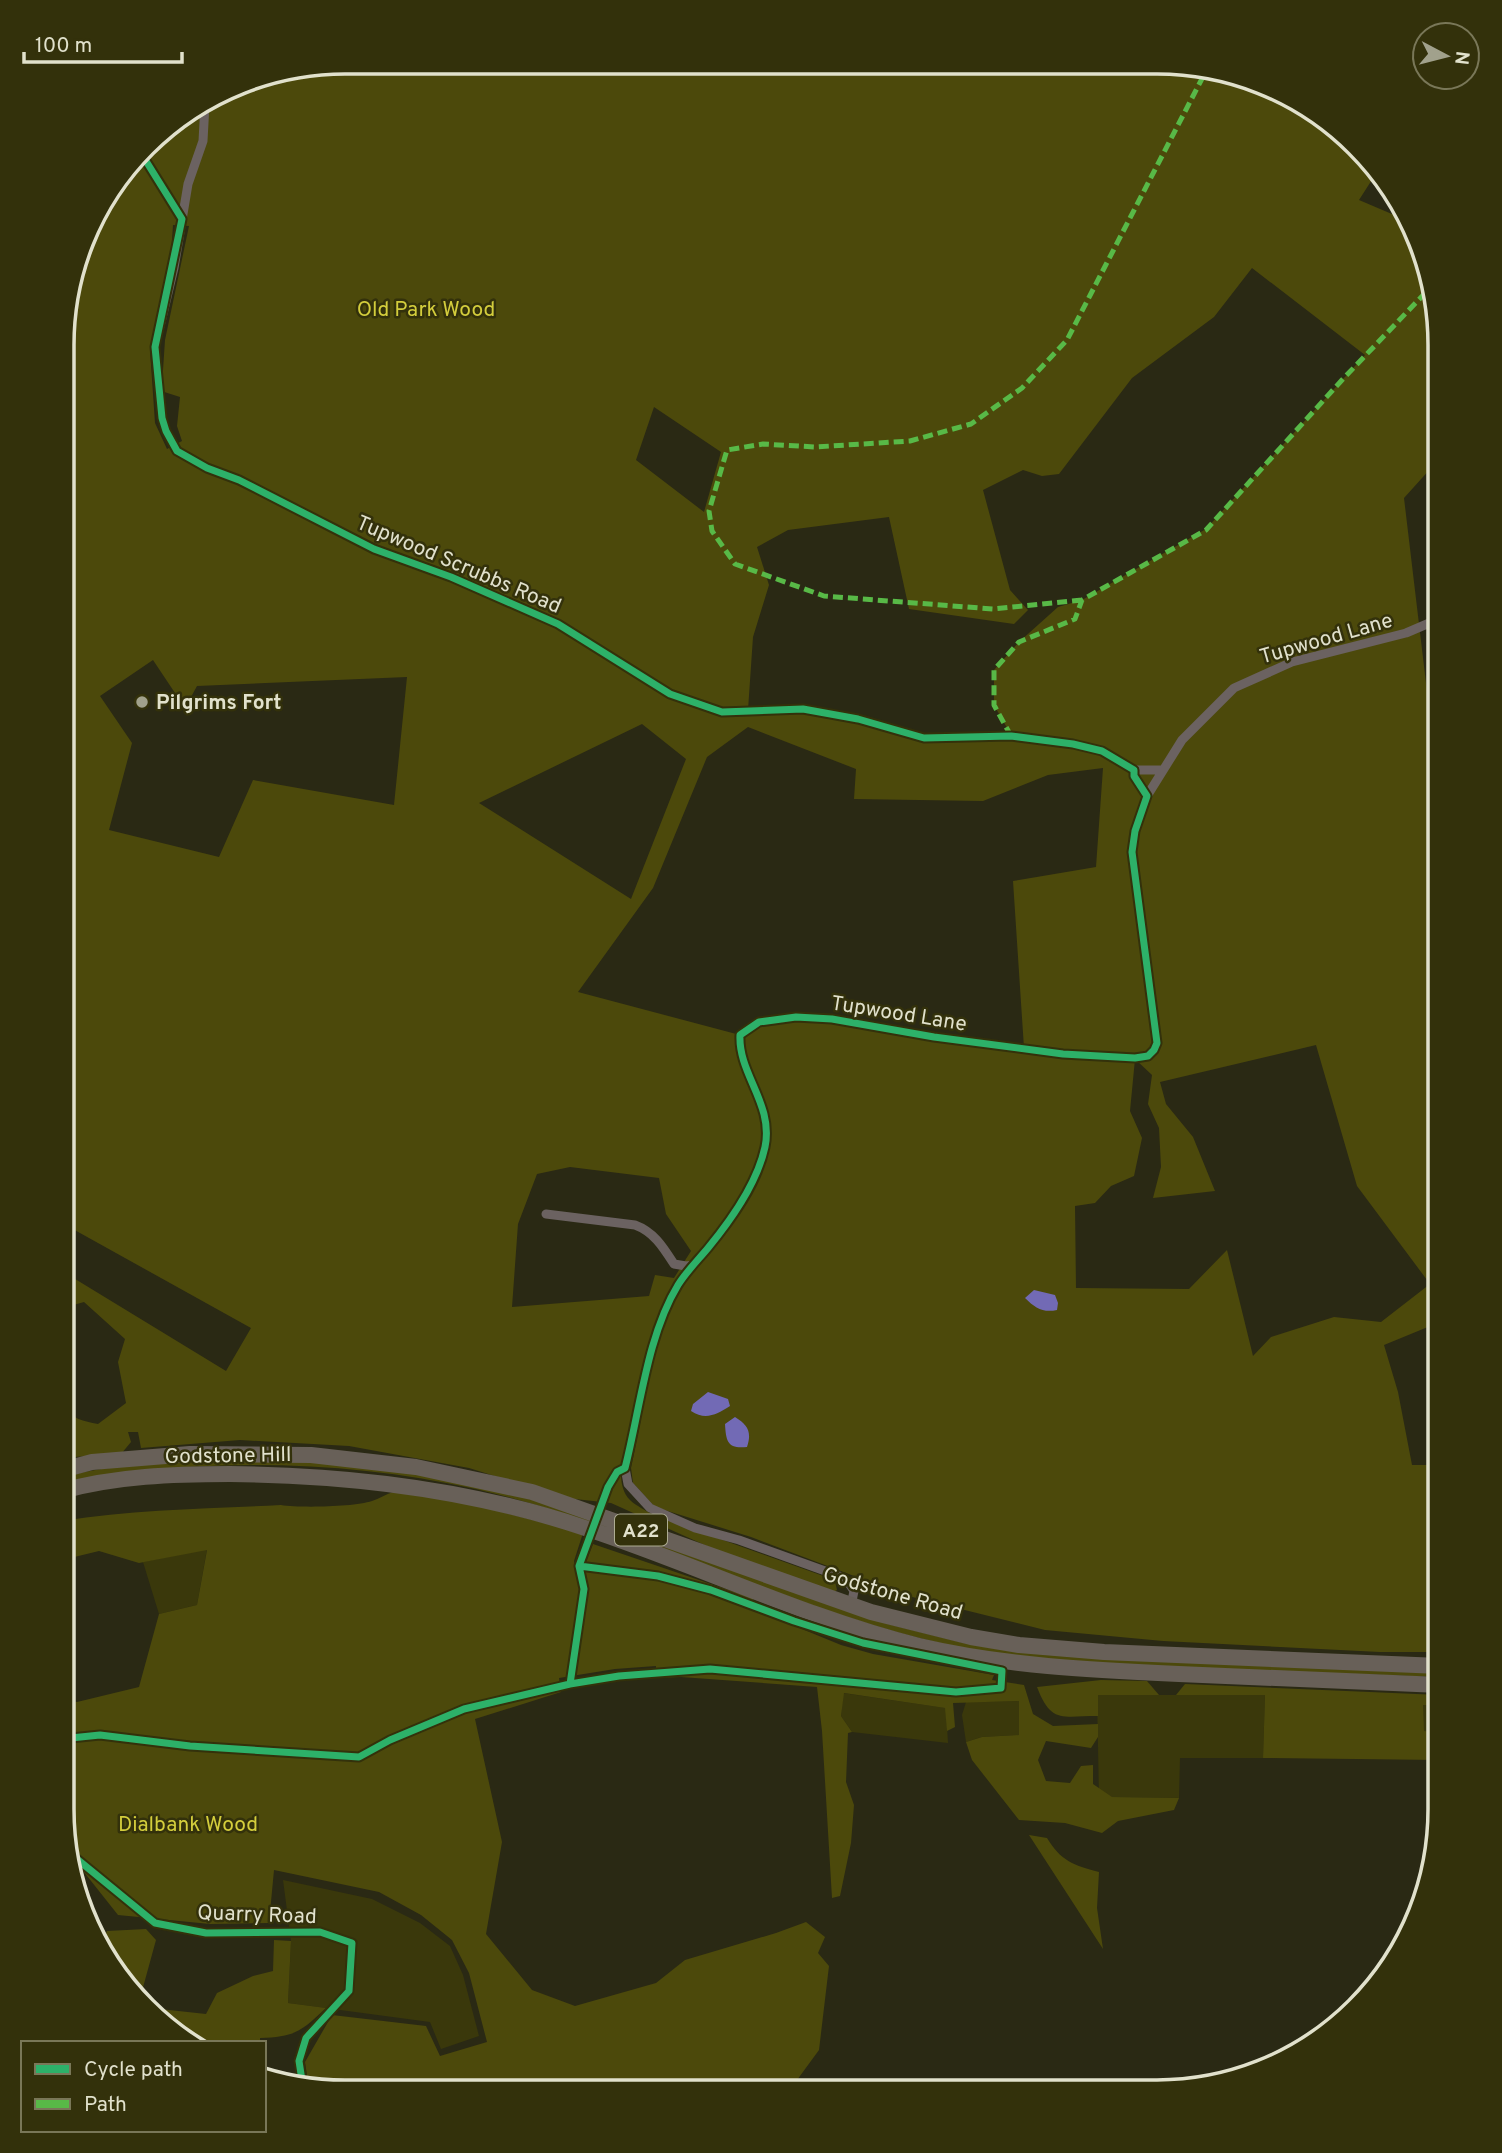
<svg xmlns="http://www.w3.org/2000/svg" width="1502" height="2153" font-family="Overpass,sans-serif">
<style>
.built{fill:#3a380b}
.green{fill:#4c490b;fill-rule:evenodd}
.water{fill:#726ab5}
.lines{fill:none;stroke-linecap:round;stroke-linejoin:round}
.minor{stroke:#6b6261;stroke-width:9}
.trunk{stroke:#686058;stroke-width:16}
.quiet{stroke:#58b947;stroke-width:5;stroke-dasharray:10 5;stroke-linecap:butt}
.cycleway-casing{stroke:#33310b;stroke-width:11}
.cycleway{stroke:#2db169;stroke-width:7}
.poi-dot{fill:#a1a18c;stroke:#33310b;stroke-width:2.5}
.labels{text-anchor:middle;stroke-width:5;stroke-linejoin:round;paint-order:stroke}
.shield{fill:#33310b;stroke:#adac92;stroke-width:2}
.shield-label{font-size:19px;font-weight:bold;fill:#e1e1cc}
.park-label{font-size:21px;fill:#d3cd3c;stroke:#33310b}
.street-label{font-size:21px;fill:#e1e1cc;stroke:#33310b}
.poi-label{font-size:21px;font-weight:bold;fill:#e1e1cc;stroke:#33310b;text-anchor:start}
.rim{fill:none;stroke:#e1e1cc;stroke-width:3.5}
</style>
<rect width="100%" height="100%" fill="#2a2914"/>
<!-- built -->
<path class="built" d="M207,1549L197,1605L159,1614L143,1562Z
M843,1693L946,1708L948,1743L852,1732L841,1716Z
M1097,1695H1265L1263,1758H1180L1179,1798L1099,1797Z
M1019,1701V1735L982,1737L966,1742L962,1715L966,1702Z
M1423,1704L1440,1705V1732L1423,1731Z
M283,1880L372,1899L420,1923L450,1946L463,1975L479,2036L441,2049L430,2022L288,2003L291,1941Z"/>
<!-- green -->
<path class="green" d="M345,61L1195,64L1266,83L1330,120L1375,175L1359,200L1413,223L1441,344V457L1404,498L1441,809L1440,1322L1384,1345L1398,1392L1412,1465H1440V1652H1380L1163,1641L1045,1630L864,1585L854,1576L751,1537L655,1507L633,1483L631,1468L641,1419L632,1425C626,1446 612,1482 630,1500C636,1506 646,1510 653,1515L829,1578L835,1581L837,1590L832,1593L736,1559L611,1503L566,1498L469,1468L349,1446L240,1440L141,1448L138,1432H128L131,1442L121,1454L74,1457L62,1460V1407C73,1419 83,1421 98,1424L126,1403L118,1362L125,1339L84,1302L70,1306L62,1304V1271L226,1371L251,1328L62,1223L64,307L99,203L158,131L253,76ZM173,225L189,226L165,340L163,370L158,390L180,397L177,426L182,441L167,449L155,423L150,350L171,256ZM1252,268L1365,355L1206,529L1082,600L1058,607L1019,642L994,670V705L1011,735L924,738L803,709L748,710L753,637L769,585L757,547L788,530L889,517L909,609L1014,624L1028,610L1010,590L983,490L1023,470L1042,476L1059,474L1132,378L1214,317ZM654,407L721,452L704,512L636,460ZM153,660L185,708L197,686L407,677L394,805L253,780L219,857L109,830L132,743L100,696ZM642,724L686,759L631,899L479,803ZM748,727L856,769L854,799L983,801L1048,775L1103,768L1096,867L1013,881L1024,1048L832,1019L759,1022L740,1035L578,992L653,888L707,757ZM1316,1045L1357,1186L1430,1284L1381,1322L1334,1317L1271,1337L1253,1356L1227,1250L1189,1289L1076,1288L1075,1206L1095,1203L1111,1186L1134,1176L1142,1138L1130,1111L1135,1059L1152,1075L1148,1104L1159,1128L1161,1167L1153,1198L1215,1191L1193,1137L1166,1104L1160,1082ZM570,1167L659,1178L666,1214L691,1251L674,1278L655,1275L649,1296L512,1307L518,1224L537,1174Z
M1431,638L1441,639V761Z
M214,1460L307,1461L416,1473L511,1492L888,1624L964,1643L1009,1651L1440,1671V1677C1360,1674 1280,1671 1200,1668C1113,1666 1024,1662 940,1643C781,1607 635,1526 476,1489C383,1468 284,1461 188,1467C146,1470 104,1478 62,1483V1477C112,1464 163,1463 214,1460Z
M393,1492L441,1496L583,1533L574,1561L576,1570L586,1571V1562L593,1544L752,1598L763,1613L841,1645L873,1654L994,1675L992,1680L1024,1685L1033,1714L1053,1726L1098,1724V1737L1091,1748L1046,1741L1038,1760L1046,1781L1070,1783L1081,1766L1093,1765V1784L1112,1797L1179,1798L1174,1810L1118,1821L1102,1833L1065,1823L1019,1820L972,1760L966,1742L982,1737L1019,1735V1701L953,1703L955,1727L947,1731L945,1708L844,1693L841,1716L852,1732L848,1733L846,1782L854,1805L851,1843L840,1896L832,1898L822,1731L817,1687L681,1677L655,1678L656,1666L615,1669L559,1678L561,1692L475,1719L502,1842L486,1934L532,1990L575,2006L656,1983L685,1960L776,1933L806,1922L825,1937L818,1953L829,1966L819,2050L789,2091L309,2089L305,2062L332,2015L426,2026L440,2056L487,2042L469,1973L452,1940L421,1915L379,1892L274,1870L269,1923L210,1924L118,1915L72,1857L61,1808V1699L77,1702L139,1687L159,1614L197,1605L207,1550L139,1563L99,1551L62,1560V1521C134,1509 208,1509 281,1505C299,1508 354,1507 372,1501C379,1499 386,1494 393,1492Z
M1101,1680L1147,1681L1159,1695H1098V1716C1062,1716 1051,1724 1037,1687Z
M1185,1684L1440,1695V1705H1423L1424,1731L1440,1732V1760L1263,1758L1265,1695H1176Z
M1029,1835L1047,1838C1061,1861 1073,1865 1099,1872L1097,1908L1103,1949Z
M146,1929L156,1940L139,2002L131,1995L100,1948L107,1931Z
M274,1940L291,1941L288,2003L326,2008C301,2032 294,2037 260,2038V2043H186L158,2018L160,2009L206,2014L217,1993L253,1976L273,1971Z"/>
<!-- water -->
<path class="water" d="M1034,1290L1055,1295L1058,1303L1057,1310C1043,1313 1035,1308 1025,1298Z
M708,1392L728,1399L730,1406C717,1414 706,1421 691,1411L693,1404Z
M735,1417C748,1425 752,1432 747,1447C728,1449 726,1442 725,1424Z"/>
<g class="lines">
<!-- minor -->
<path class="minor" d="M205,104L203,141L188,184L174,268L155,347L162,418L166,431L177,451L207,468L239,480L374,549L451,577L558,624L670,694L722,712L803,709L858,719L924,738L1011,736L1073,744L1102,751L1134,770
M1134,770H1162
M1147,796L1182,740L1234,688L1292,662L1406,633L1441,618
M546,1214L635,1225C654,1232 663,1247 674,1264L686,1266L694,1265
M851,1606L854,1591L848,1582L839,1576L739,1540L695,1528L650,1508L628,1484L625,1468C640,1410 647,1336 678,1285C686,1272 698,1260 708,1248C732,1219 757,1184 765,1147C774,1104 738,1074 740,1035L759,1022L796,1017L832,1019L934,1037L1063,1054L1135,1058L1148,1056L1154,1050L1157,1043L1132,852L1135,831L1147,796L1134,776V770
M72,1855L155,1923L206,1933L320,1932L352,1943L349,1991L306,2038"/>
<!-- trunk -->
<path class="trunk" d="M62,1470L92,1462L190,1454L311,1455L416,1467L532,1492L871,1612L971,1637L1019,1645L1104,1652L1440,1666
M62,1491C116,1476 174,1474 230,1474C351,1475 470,1489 585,1528C697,1565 804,1617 919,1646C1004,1666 1091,1670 1179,1674C1266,1678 1353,1682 1440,1685"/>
<!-- quiet -->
<path class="quiet" d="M1082,600L993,609L824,596L735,564L712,531L709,511L727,450L763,444L815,447L910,441L971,424L1022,388L1067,340L1208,67
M1011,736L994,705V670L1019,642L1075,619L1082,600L1206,530L1342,380L1428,290"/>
<!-- cycleway casing -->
<g class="cycleway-casing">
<path id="cycleway" d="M141,153L182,219L155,347L162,418L166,431L177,451L207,468L239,480L374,549L451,577L558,624L670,694L722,712L803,709L858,719L924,738L1011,736L1073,744L1102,751L1134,770V776L1147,796L1135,831L1132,852L1157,1043L1154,1050L1148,1056L1135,1058L1063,1054L934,1037L832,1019L796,1017L759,1022L740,1035C738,1074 774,1104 765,1147C757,1184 732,1219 708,1248C698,1260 686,1272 678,1285C647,1336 640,1410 625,1468L617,1472L608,1487L579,1566L584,1589L570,1684
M61,1739L100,1735L190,1746L359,1757L390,1740L464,1709L570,1684L619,1676L710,1669L956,1692L1001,1688L1002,1671L863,1643L794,1621L711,1590L658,1576L579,1566
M72,1855L155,1923L206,1933L320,1932L352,1943L349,1991L306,2038L299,2061L303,2087"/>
</g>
<!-- cycleway -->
<use href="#cycleway" class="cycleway"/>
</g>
<!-- markers -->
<circle class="poi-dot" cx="142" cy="702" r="7"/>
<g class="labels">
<!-- shield labels -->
<rect class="shield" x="615" y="1514.5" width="52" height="31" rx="5"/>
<g class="shield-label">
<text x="641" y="1537">A22</text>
</g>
<!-- park labels -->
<g class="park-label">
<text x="426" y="316">Old Park Wood</text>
<text x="188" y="1831">Dialbank Wood</text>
</g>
<!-- street labels -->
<g class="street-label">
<text transform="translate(459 564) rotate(23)" y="7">Tupwood Scrubbs Road</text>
<text transform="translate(1326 638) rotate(-16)" y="7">Tupwood Lane</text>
<text transform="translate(899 1013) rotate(9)" y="7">Tupwood Lane</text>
<text transform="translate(228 1455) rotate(-1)" y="7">Godstone Hill</text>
<text transform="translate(893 1593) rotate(16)" y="7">Godstone Road</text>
<text transform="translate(257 1914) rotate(2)" y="7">Quarry Road</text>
</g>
<!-- poi labels -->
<g class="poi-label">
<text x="156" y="709">Pilgrims Fort</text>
</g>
</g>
<!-- crop -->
<path d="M0 0H1502V2153H0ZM345 74H1157A271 271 0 0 1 1428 345V1809A271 271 0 0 1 1157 2080H345A271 271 0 0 1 74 1809V345A271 271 0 0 1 345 74Z" fill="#33310b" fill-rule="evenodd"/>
<path class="rim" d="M345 74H1157A271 271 0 0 1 1428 345V1809A271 271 0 0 1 1157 2080H345A271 271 0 0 1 74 1809V345A271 271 0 0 1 345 74Z"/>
<!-- legend -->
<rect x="21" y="2041" width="245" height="91" fill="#33310b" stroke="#797758" stroke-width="2"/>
<rect x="35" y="2064" width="35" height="10" fill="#2db169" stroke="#797758" stroke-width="2"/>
<text x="84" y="2076" font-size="21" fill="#e1e1cc">Cycle path</text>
<rect x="35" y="2099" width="35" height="10" fill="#58b947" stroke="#797758" stroke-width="2"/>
<text x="84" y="2111" font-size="21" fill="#e1e1cc">Path</text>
<!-- north arrow -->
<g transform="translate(1446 56) rotate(97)"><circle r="33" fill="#33310b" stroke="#797758" stroke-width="2"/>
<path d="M0-5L12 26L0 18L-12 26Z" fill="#a1a18c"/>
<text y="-10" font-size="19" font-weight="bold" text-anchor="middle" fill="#e1e1cc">N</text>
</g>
<!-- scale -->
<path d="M24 52v10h158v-10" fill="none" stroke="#e1e1cc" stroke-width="3.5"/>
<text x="35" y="52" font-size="21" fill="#e1e1cc" stroke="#33310b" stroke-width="5" paint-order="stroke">100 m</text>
</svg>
